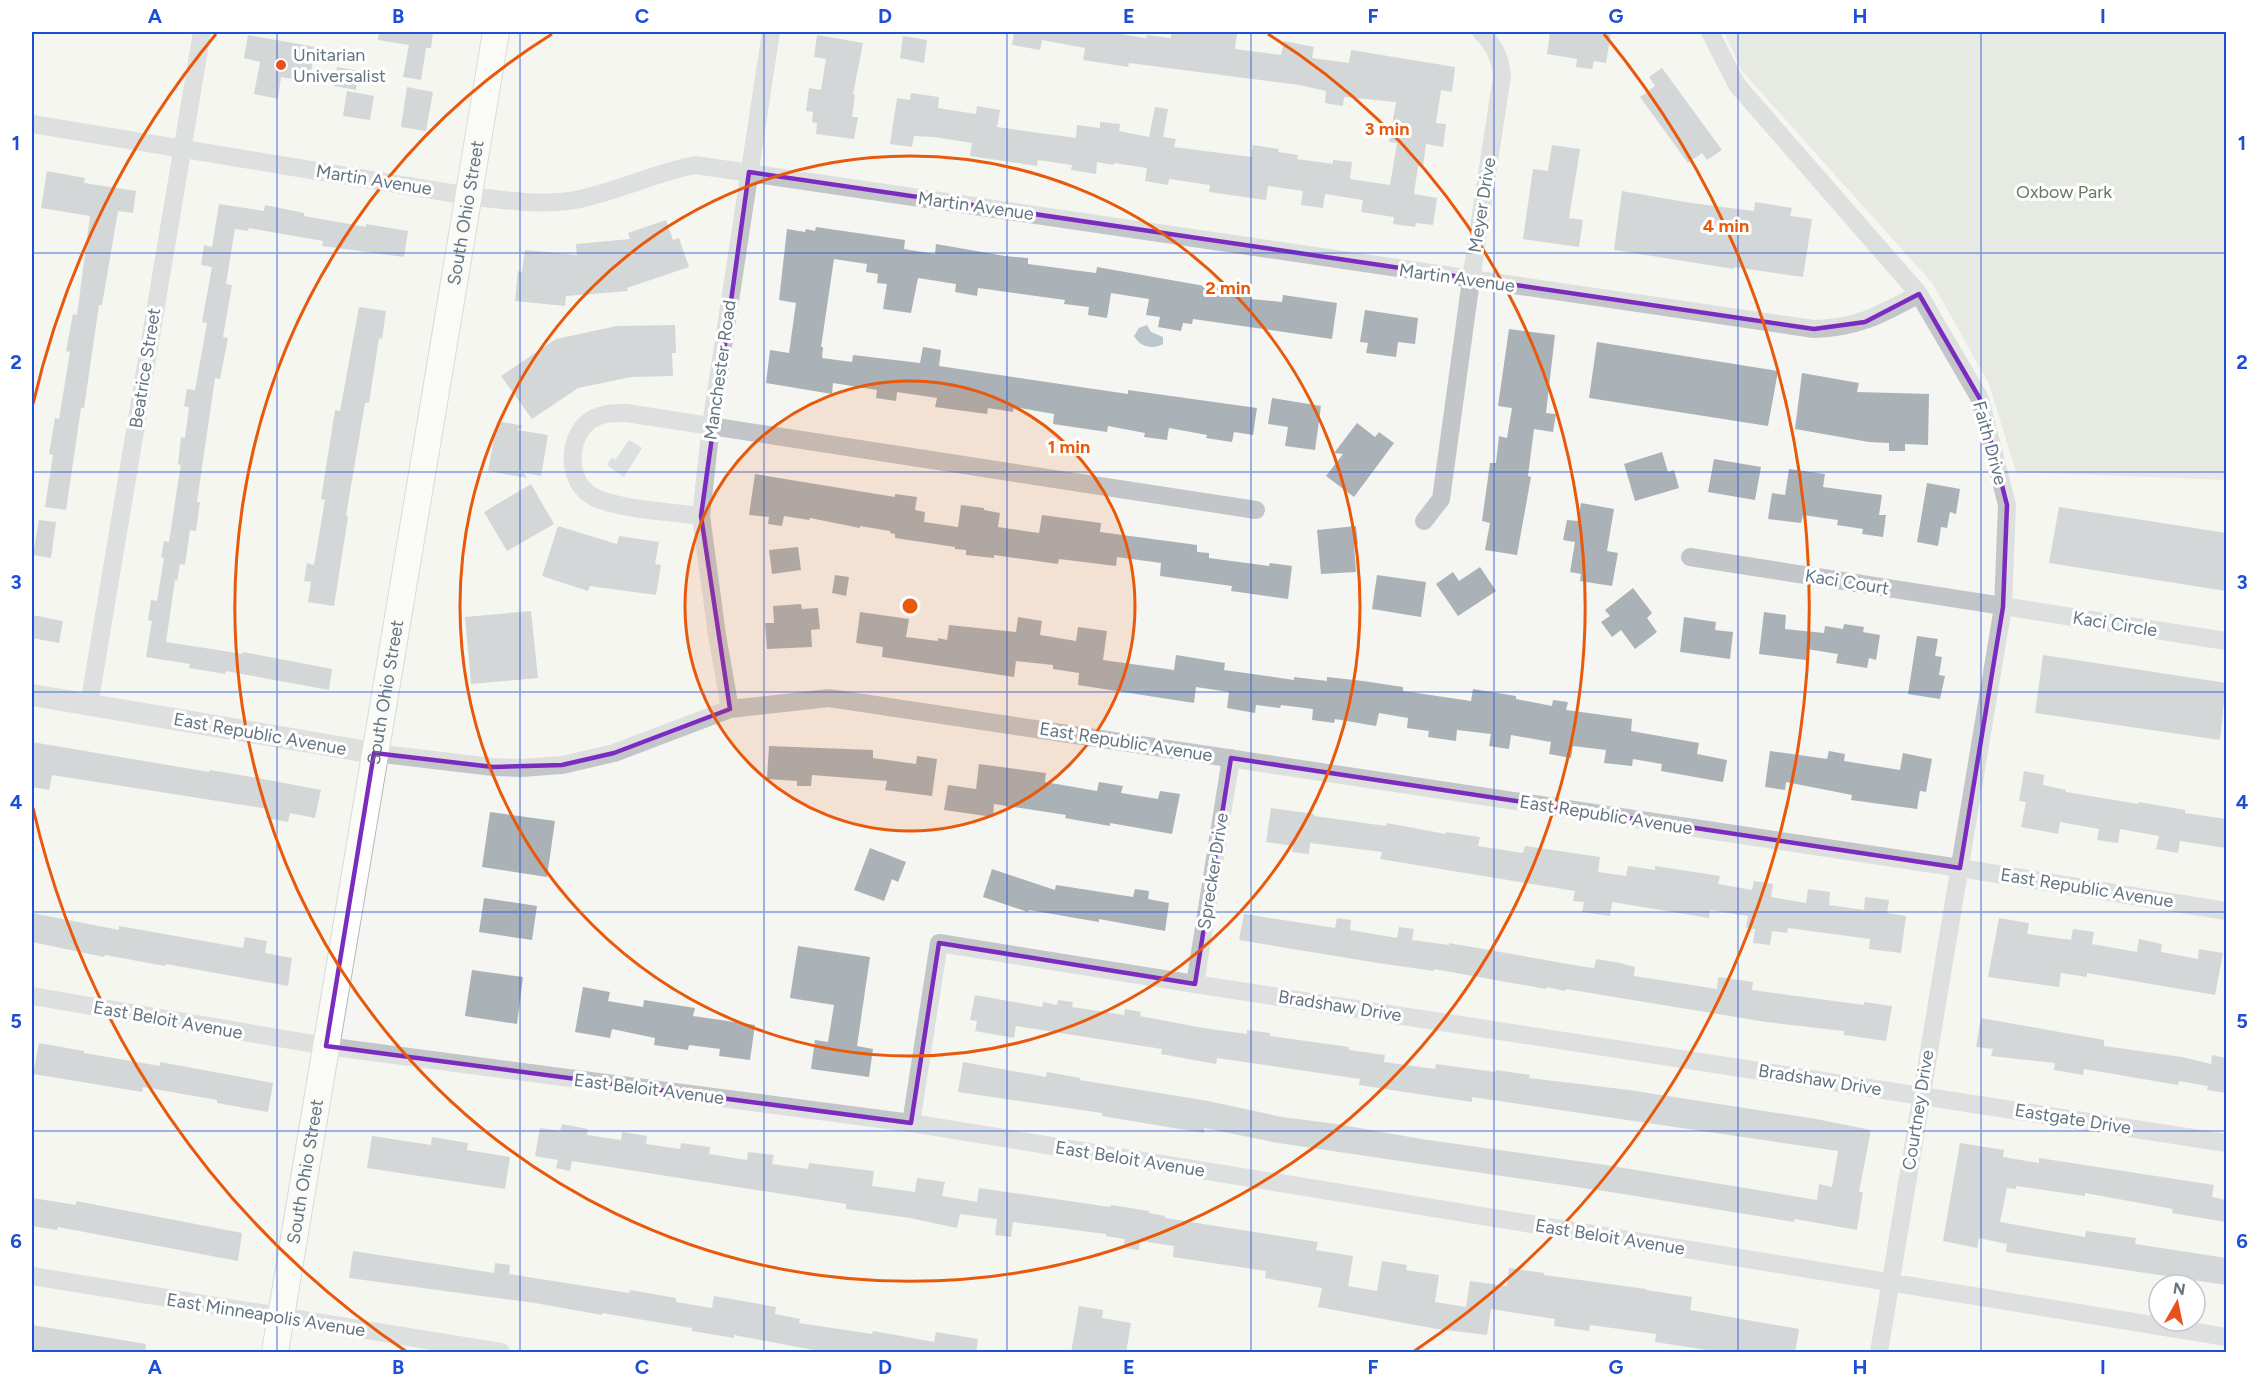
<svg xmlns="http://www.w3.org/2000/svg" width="2258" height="1384" font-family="Figtree,sans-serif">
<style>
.green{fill:#d6dcd2}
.water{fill:#bbc7cc}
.building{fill:#aab2b8}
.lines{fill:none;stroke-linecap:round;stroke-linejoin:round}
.secondary-casing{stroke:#b4b9be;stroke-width:28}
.minor{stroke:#c2c6c9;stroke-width:18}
.tertiary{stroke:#c2c6c9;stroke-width:22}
.secondary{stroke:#fff;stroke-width:26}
.marked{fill:none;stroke:#7b2cbf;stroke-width:4.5;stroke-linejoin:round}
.grid{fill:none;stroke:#1d4ed8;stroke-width:1.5;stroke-opacity:0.55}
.ring{fill:none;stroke:#e8590c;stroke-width:3}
.poi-dot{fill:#e9501e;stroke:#fff;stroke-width:2}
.labels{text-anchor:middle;stroke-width:6;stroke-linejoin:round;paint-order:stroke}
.poi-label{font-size:18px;fill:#637483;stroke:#fff;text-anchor:start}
.street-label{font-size:18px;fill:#637483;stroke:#fff}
.park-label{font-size:18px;fill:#677a62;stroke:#fff}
.centre{fill:#e8590c;stroke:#fff;stroke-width:3}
.ring-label{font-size:18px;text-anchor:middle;font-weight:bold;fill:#e8590c;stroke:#fff;stroke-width:6;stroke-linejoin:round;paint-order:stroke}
.neatline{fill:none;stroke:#1d4ed8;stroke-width:2}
.grid-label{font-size:20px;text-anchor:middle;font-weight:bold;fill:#1d4ed8}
</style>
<rect width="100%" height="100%" fill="#f5f5f1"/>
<!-- green -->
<path class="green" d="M1724,32H2226V480L2016,472L1989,384L1933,284L1741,70Z"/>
<!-- water -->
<path class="water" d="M1147,325L1151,332L1163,337V344C1153,350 1140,347 1134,336L1139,328Z
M629,440L642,448L624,477L607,465L612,457L615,460Z"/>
<!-- building -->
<path class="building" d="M379,32H433L431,48H426L421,80L403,77L409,45L378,40Z
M1014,32H1107L1146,38L1147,35L1171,38V32H1229L1237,33L1235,49L1281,55L1284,41L1314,47L1312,58L1349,63L1351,50L1455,67L1452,92L1441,90L1436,123L1446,124L1443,147L1426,144L1423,167L1418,166L1414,194L1437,198L1433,225L1416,223L1415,227L1393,224L1394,217L1361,212L1363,200L1325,194L1323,208L1301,205L1303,191L1268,186L1266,200L1209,192L1210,185L1169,179L1168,185L1145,181L1147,168L1114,163V165L1097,162L1096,174L1071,170L1072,165L1038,160L1037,166L970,156L972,143L934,137L914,136L912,147L890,144L897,98L910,100L911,93L939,97L938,108L976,114L977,106L1000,110L997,127L1076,138L1077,125L1100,128V122L1120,124L1119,131L1149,137L1155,107L1168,109L1163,137L1176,139L1174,147L1251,157L1253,145L1279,149L1278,152L1298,155L1297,159L1333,164V160L1352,162L1350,179L1390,185L1397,143L1389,142L1396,102L1344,97L1343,106L1325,103L1326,91L1299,85L1129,63L1128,67L1083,60L1085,48L1042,40L1040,50L1012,45Z
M1550,32H1611L1606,63L1594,61L1592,69L1576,67L1577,59L1547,54Z
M248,35L315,47L311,72L296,69L294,79L281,77L278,99L254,94L260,62L244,58Z
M817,35L863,43L853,94L855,95L852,117H858L854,139L816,134L817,123L812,122L813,112L806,111L809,88L821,90L826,59L814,57Z
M903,36L927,40L924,63L900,58Z
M337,67L359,71L356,90L334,86Z
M1662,68L1722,150L1707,160L1702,153L1688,163L1640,97L1655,86L1649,77Z
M407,87L433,92L426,131L401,127Z
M347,91L374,96L370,120L343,116Z
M1552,145L1580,149L1569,218L1583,220L1579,247L1523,239L1533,169L1548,171Z
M47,171L85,178L84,183L136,191L133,213L118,211L102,305H99L84,408H81L66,510L45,507L53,455L49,454L55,418L59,419L70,352L66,351L73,314L77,315L90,216L41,208Z
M1622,191L1691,203L1754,211L1755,202L1792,208L1790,216L1812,219L1803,277L1734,267V269L1614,250Z
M219,204L264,211L265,205L304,213V216L366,227V224L408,231L404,257L322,246L323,241L249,228L248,231L235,229L226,284L232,285L223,337L228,338L220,379L215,378L197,502H200L196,531L190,530L185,565L180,564L177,581L175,580L166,642L243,654V652L332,669L329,690L226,671L225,674L189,668L190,664L146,657L152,621L148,620L151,600L157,601L164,558L161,557L164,541L169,542L179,476L181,465L178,464L181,437L185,438L189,407L184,406L187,389L195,390L207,323L202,322L212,267L201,265L204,245L212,247Z
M666,220L673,240L679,238L689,267L627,288L628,291L566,296L565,306L515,301L518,271L522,272L525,250L577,255L576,244L630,239L628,233Z
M816,227L905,240L904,249L935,254L936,244L1005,256L1028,258V264L1096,273L1097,267L1216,288L1217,285L1252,289L1251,299L1282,302L1283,295L1337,303L1332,339L1193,319L1192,324L1183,323L1181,331L1158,327L1160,317L1146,315L1149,299L1111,293L1107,318L1088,315L1089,307L1064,304L1065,300L978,288L977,296L955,292L956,284L918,278L911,313L883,309L887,284L877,283L878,274L866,272L867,264L834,259L821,347H823L822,358L852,362L853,355L920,363L923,347L941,350L939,366L1128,394V390L1257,408L1253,435L1234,432L1232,442L1206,438L1207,435L1169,428L1167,440L1144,437L1145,433L1108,426L1107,432L1053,424L1054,414L1014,407L1013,412L988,408L987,414L935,407L937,398L897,392L896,401L876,398L877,390L833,383L832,394L766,383L770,350L789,353L796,303L779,300L787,229L805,232L806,229L815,231Z
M359,307L386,311L382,339L379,338L369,403H365L346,516L348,517L334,606L308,602L311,582L304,581L307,563L314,565L325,500L321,499L335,410L340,411Z
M1365,310L1418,318L1415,344L1398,342L1396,357L1366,353L1368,343L1360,342Z
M675,325L676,353H672L673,376L631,377L578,388L532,419L501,376L556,339L617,326Z
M1509,329L1555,335L1546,413L1556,414L1553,432L1534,429L1528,476L1531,477L1517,555L1485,550L1490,523L1482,521L1490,463H1496L1499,436L1507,438L1512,408L1498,406Z
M1597,342L1778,371L1768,426L1589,398Z
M1802,373L1859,383L1857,392L1929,394L1928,445L1905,444V451H1889V443L1869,442L1795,429Z
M1272,398L1321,406L1315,450L1285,446L1288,427L1268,424Z
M497,421L523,426L517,430L548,435L541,476L524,473L527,478L488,471Z
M1357,423L1375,437L1379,432L1394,443L1354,497L1326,476L1343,454L1334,453Z
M1662,452L1668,472L1674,470L1679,488L1635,501L1624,464Z
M1714,459L1761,467L1755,500L1708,492Z
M1789,469L1825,474L1823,487L1882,495L1879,515H1886L1883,537L1862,534L1863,529L1837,525L1838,520L1803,515L1801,523L1768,519L1772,493L1785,495Z
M755,474L895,497V494L917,497L915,510L925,512L924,522L958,527L961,505L984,508V510L1000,513L998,527L1039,533L1042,515L1101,523L1100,532L1197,545V552L1209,553V558L1269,566L1270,563L1292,566L1288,599L1231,591L1232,586L1160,576L1161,563L1117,557L1116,566L1059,559L1058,564L994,555V558L966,555V550L955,549V547L895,538V534L890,533V531L860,526V528L810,518L809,520L784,516L782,526L768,524L769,517L749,515Z
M1927,483L1960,489L1956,514L1950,512L1947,528L1941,527L1938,546L1917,542Z
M531,484L554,524L507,551L484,512Z
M1581,503L1614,509L1607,551L1618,553L1612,586L1580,581L1581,574L1570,572L1575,542L1563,540L1567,520L1578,521Z
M2059,507L2226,533V591L2049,563Z
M39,520L56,522L51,558L33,555Z
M558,526L617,544L619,536L659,542L655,564L661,565L656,595L590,586L588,591L542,576Z
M1356,526L1358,544H1354L1356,572L1321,574L1317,530Z
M798,547L801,570L772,574L769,550Z
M1480,567L1496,591L1458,616L1436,584L1453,572L1459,581Z
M835,575L849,577L846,596L832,593Z
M1377,575L1426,582L1421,617L1372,609Z
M1633,588L1652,613L1647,618L1657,632L1635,649L1621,630L1612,637L1601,622L1610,616L1605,610Z
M801,604L802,609L818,608L820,629L811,630L812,647L767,649L765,623H774L773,606Z
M531,611L538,678L471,684L465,617Z
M860,612L909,619L906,637L938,641V638L947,640L949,625L1016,632L1018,617L1042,621L1040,635L1076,641L1078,627L1107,631L1103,660L1174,670L1176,655L1225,663L1224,670L1294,680V677L1327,681V677L1363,681L1403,687V691L1471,701L1473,689L1516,696V699L1552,706L1553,700L1568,702L1566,710L1632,719L1631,731L1699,743L1697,754L1727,760L1723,782L1661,771L1662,764L1633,759L1632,766L1604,763L1606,750L1573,746L1571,758L1549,754L1551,742L1511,735L1509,749L1489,746L1491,734L1457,730L1456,741L1428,737L1429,731L1407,728L1408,718L1379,713L1376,726L1335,719L1334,723L1312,720L1313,709L1281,705L1280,708L1256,705L1255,713L1227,708L1229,692L1196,687L1194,703L1078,685L1079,673L1053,669V665L1016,661L1014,677L882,657L883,647L856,643Z
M1764,612L1786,615L1785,629L1824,633L1825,626L1843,629L1844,624L1864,627L1863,632L1880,635L1876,660L1869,658L1867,668L1836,663L1838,654L1807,649L1806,660L1759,654Z
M32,615L63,621L59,643L32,638Z
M1684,617L1716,622L1715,630L1733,632L1730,659L1680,652Z
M1917,636L1938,639L1935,656L1942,657L1939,675L1945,676L1940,699L1908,694Z
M2043,655L2226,683L2220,740L2035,713Z
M32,742L209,772L210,770L258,778L321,790L315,818L290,813L288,822L266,818L268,809L52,775L49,790L32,787Z
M769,746L873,750V758L916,764L917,756L937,759L932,796L885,790L887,781L812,775L811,786H797V781L767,779Z
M1770,751L1827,759L1829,751L1845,754L1844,761L1900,770L1903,753L1932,759L1926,792L1920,791L1917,809L1851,800L1852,795L1786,782L1785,790L1765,787Z
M979,764L1046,773L1045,782L1097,791L1099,782L1123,786L1121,793L1158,799L1160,791L1180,794L1172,834L1110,823V826L1065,818L1066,815L994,804L993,817L944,810L948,785L976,789Z
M2024,771L2044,775L2043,785L2066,790V792L2138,804L2139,802L2185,810V813L2226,819V848L2180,841L2178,853L2156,849L2159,836L2120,829L2118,843L2097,840L2099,829L2060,822L2058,834L2021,827L2026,802L2019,801Z
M1271,808L1314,814V816L1386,826L1387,823L1446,834V832L1480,837L1478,846L1523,853L1525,846L1600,857L1598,872L1626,876L1628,866L1655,870V866L1720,876L1718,884L1752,890L1754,881L1773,884L1771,897L1806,903L1808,889L1830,892L1829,905L1864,910L1865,897L1889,900L1887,913L1906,916L1901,953L1869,949L1870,939L1788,928L1787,933L1772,931L1770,945L1753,943L1755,929L1746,928L1748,916L1710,910L1709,918L1612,902L1610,916L1582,912L1584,902L1573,901L1575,891L1380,859L1382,852L1310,843L1309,854L1292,852L1293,846L1266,842Z
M490,812L555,821L547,877L482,867Z
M870,848L906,862L898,882L892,879L884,901L854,890Z
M992,869L1055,890L1056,885L1133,897L1135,889L1149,891L1148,899L1169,903L1165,931L1099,919V922L1029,910L1028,912L983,897Z
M484,898L537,906L532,940L479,932Z
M32,913L119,930V926L243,948L245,937L267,941L265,953L292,958L288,986L166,964L165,966L105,955L104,957L32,942Z
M1244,914L1335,928L1337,918L1351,920L1350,930L1397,938L1399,927L1414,929L1412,940L1449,945V943L1585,967L1594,968L1596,959L1620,963L1635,967L1634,976L1717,989L1718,977L1753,982L1752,990L1864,1005V1002L1892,1006L1886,1041L1844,1035V1031L1766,1022L1566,989L1565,991L1546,987V989L1434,969V971L1378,963L1239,940Z
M1999,918L2029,923L2027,934L2071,940L2073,929L2094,932L2092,944L2137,952L2139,939L2162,944L2161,952L2198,959L2199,949L2223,953L2215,995L2087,973V977L2061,973L2059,987L1988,977Z
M798,946L870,957L857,1046L873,1049L869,1077L811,1069L815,1040L828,1042L834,1005L790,998Z
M472,970L523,977L517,1024L465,1016Z
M583,987L610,992L608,1001L643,1007L644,1000L695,1008L693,1016L755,1025L750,1060L719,1056L720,1049L689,1045L688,1050L654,1045L655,1038L612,1029L610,1038L575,1032Z
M975,995L1042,1007L1043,1002L1057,1005L1058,1000L1073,1002L1072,1007L1124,1015L1125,1009L1141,1012L1140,1016L1203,1028L1247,1034V1030L1270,1033V1036L1349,1047V1050L1385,1055L1384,1062L1435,1069L1436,1064L1495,1072L1496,1070L1530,1075L1529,1078L1629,1090L1816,1119L1871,1130L1859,1192H1863L1857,1230L1795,1219L1794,1222L1617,1193L1278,1143L1204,1128V1133L1167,1127L1102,1116V1113L958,1092L963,1062L1046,1077L1047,1072L1080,1078V1080L1208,1101L1282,1117L1337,1124L1421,1139L1606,1165L1817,1200L1819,1184L1832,1187L1838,1151L1472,1097V1102L1418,1094L1359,1085L1360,1079L1217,1058L1216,1064L1161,1054L1162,1049L1016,1026L1014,1038L975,1031L977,1021L970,1020Z
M1981,1018L2104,1040V1046L2182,1057L2211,1064L2212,1055L2226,1058V1093L2207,1090L2208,1086L2179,1081L2178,1085L2084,1069L2083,1075L2054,1070L2055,1063L1991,1056L1993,1049L1976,1047Z
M39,1043L84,1051V1053L160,1066V1062L273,1083L268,1112L217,1103V1100L143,1087L142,1092L33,1074Z
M562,1124L588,1129L587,1135L621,1140L622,1132L647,1136L646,1144L680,1149L681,1143L710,1147L709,1154L747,1160L748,1152L774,1155L772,1164L808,1169L809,1163L874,1171L872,1186L915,1192L917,1178L945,1182L942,1196L977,1202L979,1188L1110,1207L1111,1205L1149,1211V1213L1165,1216V1218L1318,1242L1316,1250L1353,1256L1348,1286L1377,1291L1382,1261L1407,1265L1406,1270L1439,1275L1435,1302L1466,1307L1470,1281L1507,1286L1509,1268L1544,1273V1275L1646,1289V1290L1692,1297L1690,1310L1799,1329L1795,1353H1706L1707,1350L1655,1342L1656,1334L1590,1325L1589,1331L1554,1326L1555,1319L1491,1309L1487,1335L1437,1329L1318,1307L1322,1288L1265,1278L1266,1271L1173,1257L1174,1246L1140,1241L1139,1250L1123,1248L1125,1239L1106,1236V1234L1013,1222L1011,1237L995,1235L997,1219L960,1214L957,1228L910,1218L846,1209V1204L572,1161L570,1171L556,1168L558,1160L535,1156L540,1128L560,1131Z
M372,1136L431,1145L432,1137L468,1143L467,1150L510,1157L505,1189L367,1168Z
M1960,1143L2004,1150L2003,1157L2039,1163V1158L2214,1185L2212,1197L2226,1200V1222L2172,1213L2173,1209L2085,1193V1196L2016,1186V1189L2007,1188L2000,1222L2085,1237L2086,1231L2136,1238L2135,1244L2226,1258V1285L2006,1252L2007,1244L1979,1238L1977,1248L1943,1241Z
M32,1198L76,1205V1201L242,1233L238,1261L58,1227L57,1230L32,1226Z
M353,1251L494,1273L495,1263L510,1265L509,1274L629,1293L630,1290L676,1298V1302L712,1308L714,1296L776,1307L775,1314L800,1319L799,1323L872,1334L873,1331L934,1342L936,1332L978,1339L976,1353H829L734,1335V1338L692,1331V1328L602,1313V1315L535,1303L349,1278Z
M1079,1306L1103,1310L1102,1318L1131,1323L1126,1353H1071Z
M32,1325L146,1344L145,1353L32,1351Z"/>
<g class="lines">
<!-- secondary casing -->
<g class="secondary-casing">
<g id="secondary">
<path id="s1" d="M275,1352L496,32"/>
</g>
</g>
<!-- minor -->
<path class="minor" d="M1710,32L1737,85L1919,294L1980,399L2007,505L2003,607L1879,1352
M32,124L469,196C504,200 540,206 575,200C616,192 654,173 695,165L1814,329C1858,328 1882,314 1919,294
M701,516C674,512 613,509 592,496C567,481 567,441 587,423C598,413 613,413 626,413L1256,510
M1424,521L1441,499L1471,280L1502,76C1500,57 1495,46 1481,32
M1690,557L2226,641
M89,705L202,32
M730,709L717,635L701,516L711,425L771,32
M374,753L493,767L521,768L562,765L614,753L730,709L829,698L1960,868L2226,911
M1195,984L1231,758
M32,996L326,1046L911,1123L2226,1337
M911,1123L939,943L1195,984L2226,1143
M32,1276L501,1352"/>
<!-- tertiary -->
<path class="tertiary" d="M32,695L374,753"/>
<!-- secondary -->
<use href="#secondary" class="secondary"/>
</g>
<!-- marked area -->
<path d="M0 0H2258V1384H0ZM749,172L1814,329L1865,322L1919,294L1980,399L2007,505L2003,607L1960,868L1231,758L1195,984L939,943L911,1123L326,1046L374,753L493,767L562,765L614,753L730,709L701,516Z" fill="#f5f5f1" fill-opacity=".55" fill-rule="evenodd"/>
<path class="marked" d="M749,172L1814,329L1865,322L1919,294L1980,399L2007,505L2003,607L1960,868L1231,758L1195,984L939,943L911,1123L326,1046L374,753L493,767L562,765L614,753L730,709L701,516Z"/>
<!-- grid -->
<path class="grid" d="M277,32V1352M520,32V1352M764,32V1352M1007,32V1352M1251,32V1352M1494,32V1352M1738,32V1352M1981,32V1352M32,253H2226M32,472H2226M32,692H2226M32,912H2226M32,1131H2226"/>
<!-- distance rings -->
<circle cx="910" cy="606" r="225" fill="#e8590c" fill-opacity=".12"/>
<g class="ring">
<circle cx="910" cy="606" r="225"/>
<circle cx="910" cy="606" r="450"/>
<path d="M1268 34A675 675 0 1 1 552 34"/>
<path d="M407 1352A900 900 0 0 1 33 808M33 404A900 900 0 0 1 216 34M1604 34A900 900 0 0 1 1413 1352"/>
</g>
<!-- markers -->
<circle class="poi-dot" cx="281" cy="65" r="6"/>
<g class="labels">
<!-- poi labels -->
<g class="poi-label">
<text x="293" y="61">Unitarian<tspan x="293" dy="21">Universalist</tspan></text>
</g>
<!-- street labels -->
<g class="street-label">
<text transform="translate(374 180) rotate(9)" y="6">Martin Avenue</text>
<text transform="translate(1482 205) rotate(-81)" y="6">Meyer Drive</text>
<text transform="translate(976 206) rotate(8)" y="6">Martin Avenue</text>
<text dy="6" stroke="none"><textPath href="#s1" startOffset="1155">South Ohio Street</textPath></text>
<text transform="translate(1457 278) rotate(8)" y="6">Martin Avenue</text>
<text transform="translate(145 368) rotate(-81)" y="6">Beatrice Street</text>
<text transform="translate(720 370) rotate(-82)" y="6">Manchester Road</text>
<text transform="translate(1990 443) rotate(75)" y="6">Faith Drive</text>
<text transform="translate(1847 582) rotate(9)" y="6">Kaci Court</text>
<text transform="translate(2115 624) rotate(9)" y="6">Kaci Circle</text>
<text dy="6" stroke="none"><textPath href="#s1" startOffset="669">South Ohio Street</textPath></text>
<text transform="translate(260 734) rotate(10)" y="6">East Republic Avenue</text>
<text transform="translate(1126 742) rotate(9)" y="6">East Republic Avenue</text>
<text transform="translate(1606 815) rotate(9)" y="6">East Republic Avenue</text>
<text transform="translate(1213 871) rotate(-81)" y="6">Sprecker Drive</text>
<text transform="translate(2087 888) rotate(9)" y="6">East Republic Avenue</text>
<text transform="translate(1340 1006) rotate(9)" y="6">Bradshaw Drive</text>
<text transform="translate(168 1020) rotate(10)" y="6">East Beloit Avenue</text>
<text transform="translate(1820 1080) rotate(9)" y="6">Bradshaw Drive</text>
<text transform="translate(649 1089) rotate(7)" y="6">East Beloit Avenue</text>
<text transform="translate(1918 1110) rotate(-81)" y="6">Courtney Drive</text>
<text transform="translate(2073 1119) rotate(9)" y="6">Eastgate Drive</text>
<text transform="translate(1130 1159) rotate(9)" y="6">East Beloit Avenue</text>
<text dy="6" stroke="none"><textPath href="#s1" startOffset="183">South Ohio Street</textPath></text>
<text transform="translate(1610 1237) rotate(9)" y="6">East Beloit Avenue</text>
<text transform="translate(266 1315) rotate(9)" y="6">East Minneapolis Avenue</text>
</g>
<!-- park labels -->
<g class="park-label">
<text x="2064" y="198">Oxbow Park</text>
</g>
</g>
<circle cx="910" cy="606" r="9" class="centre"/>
<g class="ring-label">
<text x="1387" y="135">3 min</text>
<text x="1726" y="232">4 min</text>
<text x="1228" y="294">2 min</text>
<text x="1069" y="453">1 min</text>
</g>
<!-- border -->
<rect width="2258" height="1384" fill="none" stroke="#ffffff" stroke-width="66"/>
<!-- north arrow -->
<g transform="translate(2177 1303) rotate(9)"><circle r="28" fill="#ffffff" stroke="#c1c7cd" stroke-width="1.5"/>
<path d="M0-4.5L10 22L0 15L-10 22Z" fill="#e9501e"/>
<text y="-9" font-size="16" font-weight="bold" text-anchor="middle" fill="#637483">N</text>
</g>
<rect x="33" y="33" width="2192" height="1318" class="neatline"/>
<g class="grid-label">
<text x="155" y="23">A</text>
<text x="398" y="23">B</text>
<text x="642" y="23">C</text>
<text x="885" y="23">D</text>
<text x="1129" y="23">E</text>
<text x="1373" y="23">F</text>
<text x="1616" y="23">G</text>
<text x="1860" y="23">H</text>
<text x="2103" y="23">I</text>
<text x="16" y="150">1</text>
<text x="2242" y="150">1</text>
<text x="16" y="369">2</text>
<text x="2242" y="369">2</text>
<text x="16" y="589">3</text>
<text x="2242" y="589">3</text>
<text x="16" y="809">4</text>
<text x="2242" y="809">4</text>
<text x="16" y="1028">5</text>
<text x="2242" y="1028">5</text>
<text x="16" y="1248">6</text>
<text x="2242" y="1248">6</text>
<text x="155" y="1374">A</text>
<text x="398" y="1374">B</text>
<text x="642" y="1374">C</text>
<text x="885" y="1374">D</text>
<text x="1129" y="1374">E</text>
<text x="1373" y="1374">F</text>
<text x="1616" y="1374">G</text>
<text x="1860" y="1374">H</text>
<text x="2103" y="1374">I</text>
</g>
</svg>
